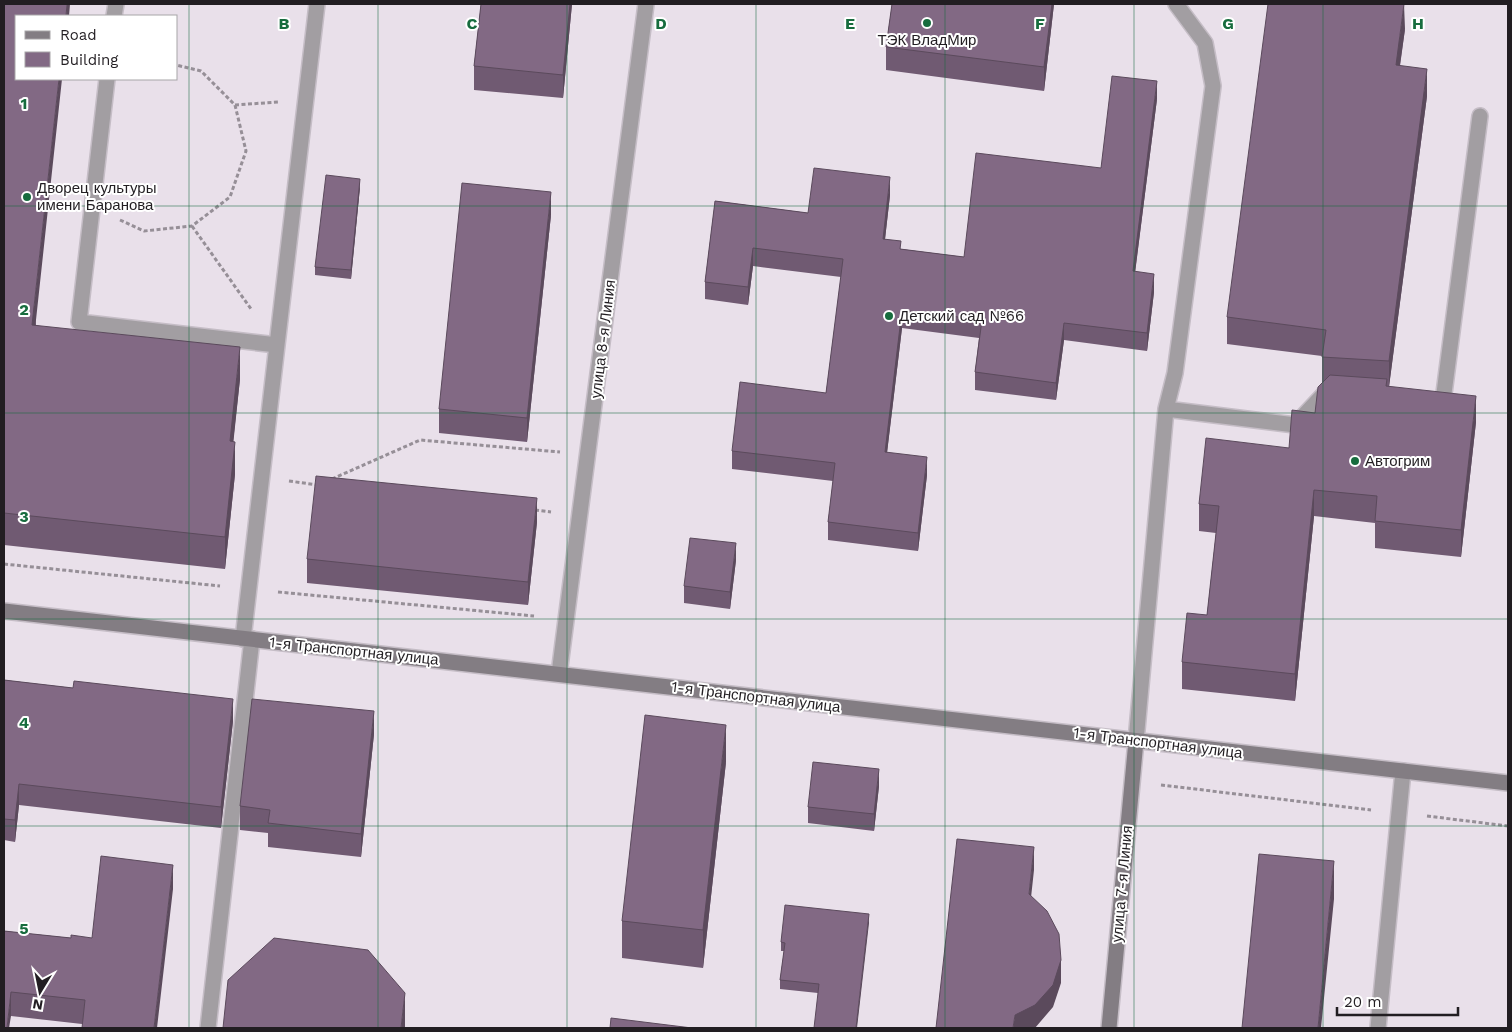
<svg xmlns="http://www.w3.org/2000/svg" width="1512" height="1032" font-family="'Work Sans',sans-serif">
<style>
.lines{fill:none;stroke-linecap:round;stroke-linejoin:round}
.lane-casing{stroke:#c5bdc6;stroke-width:18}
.street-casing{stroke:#c5bdc6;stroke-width:18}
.secondary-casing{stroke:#c5bdc6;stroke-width:18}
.path{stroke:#968f97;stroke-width:3;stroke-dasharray:4 2.5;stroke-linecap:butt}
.lane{stroke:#a29ea2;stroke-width:15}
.street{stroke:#a29ea2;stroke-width:15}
.secondary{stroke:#837d83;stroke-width:15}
.wall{fill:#705a72}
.shaded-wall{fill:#5b4a5c}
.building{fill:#826984;stroke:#5b4a5c}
.grid{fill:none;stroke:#176c3e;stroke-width:1;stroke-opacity:0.55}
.poi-dot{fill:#176c3e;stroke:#fff;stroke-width:2}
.labels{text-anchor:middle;stroke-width:4;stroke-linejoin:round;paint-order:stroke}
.poi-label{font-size:15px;fill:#221e22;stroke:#fff;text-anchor:start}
.street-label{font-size:15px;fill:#221e22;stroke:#fff}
.grid-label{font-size:16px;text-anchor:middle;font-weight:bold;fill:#176c3e;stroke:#fff;stroke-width:4;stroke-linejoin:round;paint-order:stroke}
</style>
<rect width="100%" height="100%" fill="#e9e0ea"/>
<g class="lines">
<!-- lane casing -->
<g class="lane-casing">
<path id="lane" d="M114,16L116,4
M107,79L79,322L277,345L243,639
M277,345L317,4
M1432,400L1443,401L1480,116
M1166,409L1295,425L1326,392H1332
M1136,741L1166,409L1175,373L1213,86L1205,43L1176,4
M208,1028L252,639
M1378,1028L1403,771"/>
</g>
<!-- street casing -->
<g class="street-casing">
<path id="street" d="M559,674L646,4"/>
</g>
<!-- secondary casing -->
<g class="secondary-casing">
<path id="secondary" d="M4,611L1508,783
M1109,1028L1136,741"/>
</g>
<!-- path -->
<path class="path" d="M235,105L278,102
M120,220L144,231L192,226L230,197L246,151L235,105L201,71L176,65
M192,226L251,309
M332,479L420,440L560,452
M289,481L318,485
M535,510L551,512
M4,564L220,586
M278,592L534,616
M1161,785L1371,810
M1427,816L1508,826"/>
<!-- lane -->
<use href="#lane" class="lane"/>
<!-- street -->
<use href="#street" class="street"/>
<!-- secondary -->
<use href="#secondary" class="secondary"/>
</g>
<!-- wall -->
<path class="wall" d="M4,4L36,325L240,379L233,442L235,474L225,569L4,545Z
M481,4H572L563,98L474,90V66Z
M892,4H1054L1044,91L886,70V47Z
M1405,29L1400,66L1427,96L1389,386L1476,422L1461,557L1375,548V523L1314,516L1295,701L1182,689V662L1207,615L1216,533L1199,531V504L1289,448L1315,413L1322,383V356L1227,344V317Z
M1157,99L1135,272L1154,292L1147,351L1064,340L1056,400L975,390V372L979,338L902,328L887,452L927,475L918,551L828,540V522L833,481L732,469V451L826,393L841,277L753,266L748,305L705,299V282L715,201L808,213L890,195L885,239L901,249L964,257L1101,168Z
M360,187L351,279L315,275V267Z
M551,215L527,442L439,433V409Z
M537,522L528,605L307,583V559Z
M736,560L730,609L684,603V586Z
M4,680L73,688L233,721L221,828L19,805L15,842L4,840Z
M374,734L361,857L268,847V833L240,830V806Z
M726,762L703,968L622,958V921Z
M879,786L874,831L808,823V807Z
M173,889L82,1024L11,1016L4,931L71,938H92Z
M869,923L818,993L780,989V980L784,951H781V942Z"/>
<!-- shaded-wall -->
<path class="shaded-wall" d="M67,4H70L69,16H66Z
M570,4H572L563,98V75Z
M1052,4H1054L1044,91V67Z
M1404,4L1405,29L1396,92V65Z
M1427,69V96L1389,387V361Z
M59,79H62L32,357V325Z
M1157,81V99L1133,289V271Z
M890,177V195L883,257V239Z
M360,179V187L351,279V270Z
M551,192V215L527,442V418Z
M753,248V266L748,305V287Z
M1154,274V292L1147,351V333Z
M902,310V328L885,470V452Z
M1064,323V340L1056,400V383Z
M240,347V379L230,474V441Z
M1476,396V422L1461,557V530Z
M235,442V474L225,569V537Z
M927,457V475L918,551V533Z
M1314,490V516L1295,701V674Z
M537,498V522L528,605V582Z
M736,543V560L730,609V592Z
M233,699V721L221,828V807Z
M374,711V734L361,857V834Z
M726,725V762L703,968V930Z
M879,769V786L874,831V814Z
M19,784V805L15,842V820Z
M1034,847V870L1029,916V894Z
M1334,861V899L1321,1028H1318Z
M173,865V889L157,1028H154Z
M869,914V923L857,1028H856Z
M1061,960V983L1053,1007L1035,1028H1013L1015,1015Z
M11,992V1016L9,1028H7Z
M405,993V1028H401Z"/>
<!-- building -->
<path class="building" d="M4,4H67L66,16H16V79H59L32,325L240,347L230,441L235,442L225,537L4,513Z
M481,4H570L563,75L474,66Z
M892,4H1052L1044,67L886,47Z
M1268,4H1404L1396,65L1427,69L1389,361L1322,357L1326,330L1227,317Z
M1112,76L1157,81L1133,271L1154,274L1147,333L1064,323L1056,383L975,372L982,320L902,310L885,452L927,457L918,533L828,522L835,463L732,451L740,382L826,393L843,259L753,248L748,287L705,282L715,201L808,213L814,168L890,177L883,239L901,241L900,249L964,257L976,153L1101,168Z
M326,175L360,179L351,270L315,267Z
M462,183L551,192L527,418L439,409Z
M1330,375L1387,379L1386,386L1476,396L1461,530L1375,521L1377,496L1314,490L1295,674L1182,662L1187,613L1207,615L1219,506L1199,504L1206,438L1289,448L1292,410L1315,413L1318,387Z
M316,476L537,498L528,582L307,559Z
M690,538L736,543L730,592L684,586Z
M4,680L73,688L74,681L233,699L221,807L19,784L15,820L4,819Z
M252,699L374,711L361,834L268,823L270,810L240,806Z
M645,715L726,725L703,930L622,921Z
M813,762L879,769L874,814L808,807Z
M957,839L1034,847L1029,894L1047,911L1059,934L1061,960L1053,985L1035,1005L1015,1015L1013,1028H936Z
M1259,854L1334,861L1318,1028H1242Z
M101,856L173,865L154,1028H82L85,1000L11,992L7,1028H4V931L71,938V935L92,938Z
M785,905L869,914L856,1028H814L819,984L780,980L785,943L781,942Z
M274,938L368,950L405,993L401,1028H223L228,980Z
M611,1018L692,1028H610Z"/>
<!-- grid -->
<path class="grid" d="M189,4V1028M378,4V1028M567,4V1028M756,4V1028M945,4V1028M1134,4V1028M1323,4V1028M4,206H1508M4,413H1508M4,619H1508M4,826H1508"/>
<!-- markers -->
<g class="poi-dot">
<circle cx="927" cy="23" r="5"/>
<circle cx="27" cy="197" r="5"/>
<circle cx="889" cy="316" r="5"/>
<circle cx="1355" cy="461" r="5"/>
</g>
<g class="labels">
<!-- poi labels -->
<g class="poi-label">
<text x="927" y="45" text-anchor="middle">ТЭК ВладМир</text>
<text x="37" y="193">Дворец культуры<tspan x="37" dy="17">имени Баранова</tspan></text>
<text x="899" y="321">Детский сад №66</text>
<text x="1365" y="466">Автогрим</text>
</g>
<!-- street labels -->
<g class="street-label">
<text transform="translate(603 339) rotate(-83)" y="5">улица 8-я Линия</text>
<text transform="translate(354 651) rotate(6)" y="5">1-я Транспортная улица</text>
<text transform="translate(756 697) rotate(7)" y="5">1-я Транспортная улица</text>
<text transform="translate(1158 743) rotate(7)" y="5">1-я Транспортная улица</text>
<text transform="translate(1122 884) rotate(-85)" y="5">улица 7-я Линия</text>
</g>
</g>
<g class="grid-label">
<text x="284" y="29">B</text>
<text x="472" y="29">C</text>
<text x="661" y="29">D</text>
<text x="850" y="29">E</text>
<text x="1040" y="29">F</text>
<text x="1228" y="29">G</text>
<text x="1418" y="29">H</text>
<text x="24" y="109">1</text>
<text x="24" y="315">2</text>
<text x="24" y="522">3</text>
<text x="24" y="728">4</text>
<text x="24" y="934">5</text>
</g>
<!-- border -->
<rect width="1512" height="1032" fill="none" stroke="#221e22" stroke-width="10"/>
<!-- legend -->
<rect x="15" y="15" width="162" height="65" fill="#ffffff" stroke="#a7a5a7"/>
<rect x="25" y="31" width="25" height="8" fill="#837d83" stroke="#a7a5a7"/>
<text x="60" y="40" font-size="15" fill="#221e22">Road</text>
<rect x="25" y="52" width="25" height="15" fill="#826984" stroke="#a7a5a7"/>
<text x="60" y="65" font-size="15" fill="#221e22">Building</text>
<!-- north arrow -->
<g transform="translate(40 992) rotate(190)" stroke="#ffffff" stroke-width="4" paint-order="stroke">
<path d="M0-4L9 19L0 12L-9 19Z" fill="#221e22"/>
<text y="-8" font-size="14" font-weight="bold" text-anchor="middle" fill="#221e22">N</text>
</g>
<!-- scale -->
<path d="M1337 1007v8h121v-8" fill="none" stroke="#221e22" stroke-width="2.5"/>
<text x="1344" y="1007" font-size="15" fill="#221e22" stroke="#ffffff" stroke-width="4" paint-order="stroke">20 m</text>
</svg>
